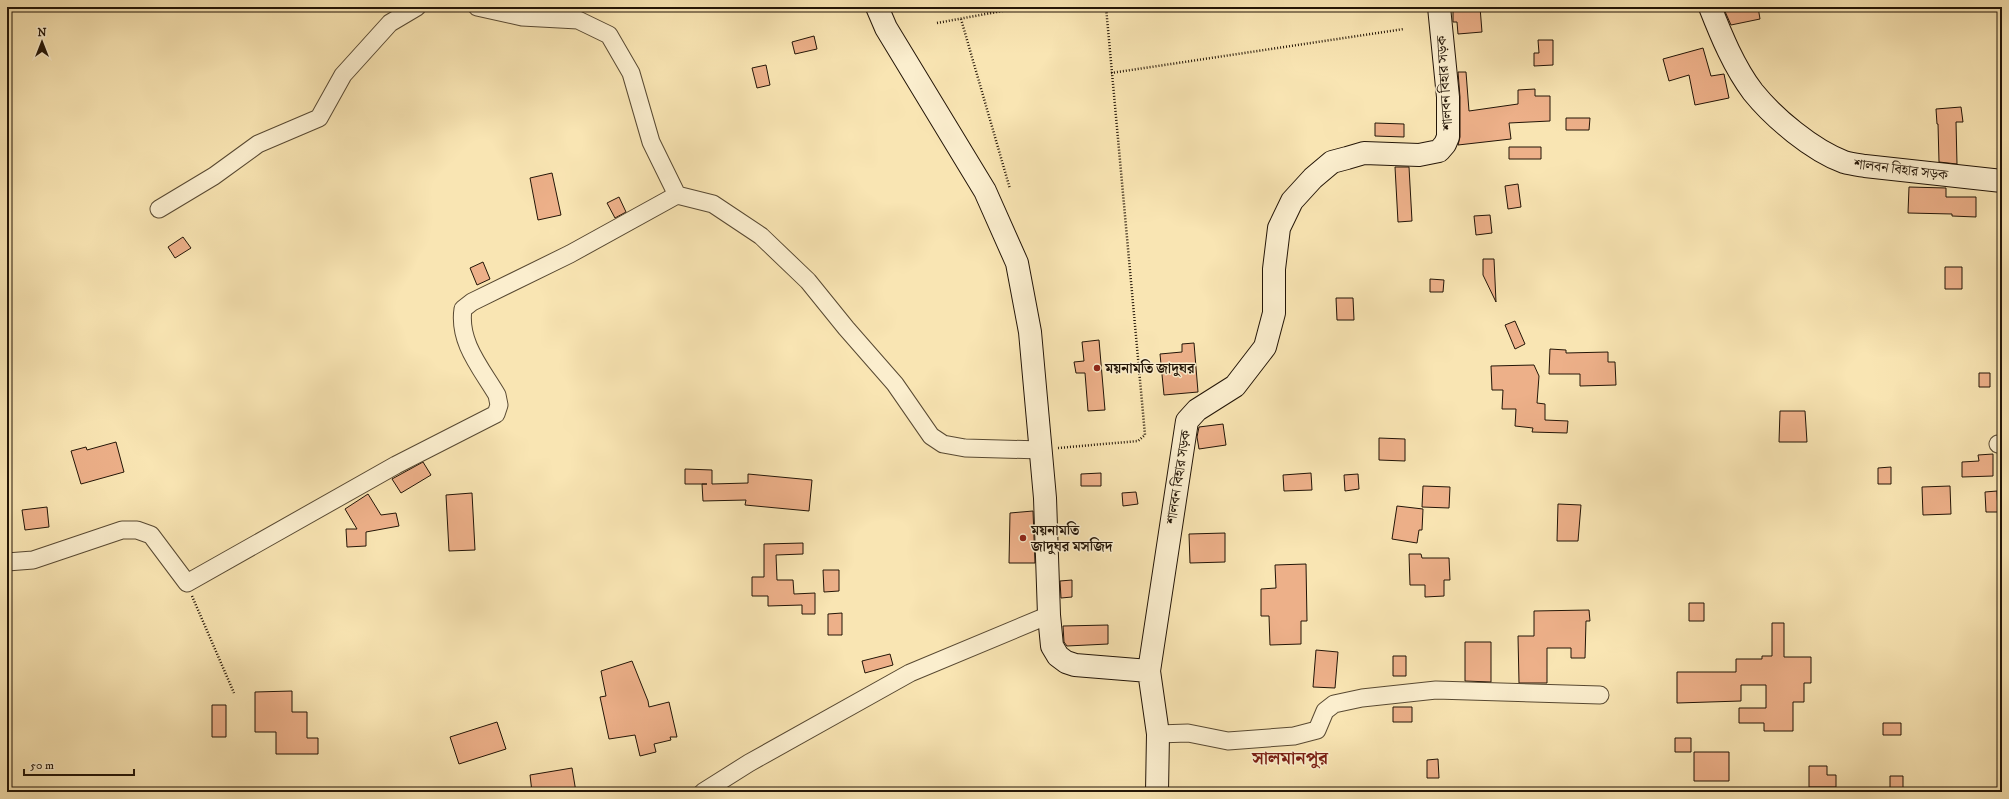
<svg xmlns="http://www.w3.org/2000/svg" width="2009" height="799" font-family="'IM FELL DW Pica','Noto Serif Bengali',serif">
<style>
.building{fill:#edb089;stroke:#231507}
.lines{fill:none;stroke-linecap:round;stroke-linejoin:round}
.street-casing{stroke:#584932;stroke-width:19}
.secondary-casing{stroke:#231507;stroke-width:24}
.path{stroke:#231507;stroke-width:2.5;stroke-dasharray:1 2;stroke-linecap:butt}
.street{stroke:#fbeece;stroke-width:17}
.secondary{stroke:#fbeece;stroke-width:22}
.poi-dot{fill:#8f2418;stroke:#fbeece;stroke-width:1.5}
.labels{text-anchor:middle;stroke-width:3;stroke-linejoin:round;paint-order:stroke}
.street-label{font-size:14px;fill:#231507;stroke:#fbeece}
.poi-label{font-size:14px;font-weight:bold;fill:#231507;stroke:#fbeece;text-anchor:start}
.district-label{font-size:18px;font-weight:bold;fill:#7a1f14;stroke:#fbeece}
</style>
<rect width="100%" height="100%" fill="#f9e5b3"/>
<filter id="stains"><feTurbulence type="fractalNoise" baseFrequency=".005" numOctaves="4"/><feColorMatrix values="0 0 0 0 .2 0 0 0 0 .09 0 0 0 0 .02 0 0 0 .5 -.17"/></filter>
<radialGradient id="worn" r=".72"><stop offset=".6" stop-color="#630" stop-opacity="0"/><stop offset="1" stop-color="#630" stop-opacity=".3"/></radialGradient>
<!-- building -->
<path class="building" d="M1453,7H1480L1482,32L1458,34L1457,22H1453Z
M1723,7H1758L1760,19L1731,25Z
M814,36L817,49L795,54L792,42Z
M1538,40H1553V65L1534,66V53H1539Z
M1703,48L1711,76L1724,74L1729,98L1695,105L1689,75L1669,81L1663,59Z
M766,65L770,85L757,88L752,68Z
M1458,72H1466L1469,111L1518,104V90L1535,89V96H1550V121L1509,123L1511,139L1458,145L1460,137V97Z
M1961,107L1963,122H1956L1957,164L1939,162L1938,124H1937L1936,109Z
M1566,118H1590L1589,130H1566Z
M1375,123L1404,124V137L1375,136Z
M1509,147H1541V159H1509Z
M1395,167H1409L1412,221L1398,222Z
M552,173L561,215L538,220L530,178Z
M1518,184L1521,207L1508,209L1505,186Z
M1909,187L1946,188V197H1976V217L1952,216V214L1908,213Z
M619,197L626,212L615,218L607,203Z
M1490,215L1492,233L1476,235L1474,216Z
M183,237L191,248L175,258L168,247Z
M1483,259H1494L1496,302L1483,275Z
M483,262L490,279L477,285L470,268Z
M1945,267H1962V289H1945Z
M1430,279L1444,280L1443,292H1430Z
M1336,298H1353L1354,320H1337Z
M1515,321L1525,344L1515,349L1505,325Z
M1099,340L1105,410L1088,411L1085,373H1076L1074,362L1084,361L1082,342Z
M1194,343L1198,392L1164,395L1160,354L1182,352V344Z
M1550,349L1566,350V353L1608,352V362H1615L1616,385L1580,386V374H1549Z
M1534,365L1539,376L1537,403L1545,404V420L1568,421L1567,433L1532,432L1533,428L1515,426L1516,409H1502L1503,390H1492L1491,366Z
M1979,373H1990V387H1979Z
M1780,411H1805L1807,442H1779Z
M1223,424L1226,445L1199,449L1197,437L1199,427Z
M1379,438L1405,439V461L1379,460Z
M116,442L124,472L81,484L71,451L86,447L87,450Z
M1993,454V476L1962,477V462L1979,461L1978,455Z
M423,462L431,475L401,493L392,479Z
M1891,467V484H1878V468Z
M685,469L712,470V484L748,483V474L812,480L809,511L745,505L746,500L703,501L702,484H707H685Z
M1101,473V486H1081V474Z
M1311,473L1312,490L1284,491L1283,475Z
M1358,474L1359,489L1345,491L1344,475Z
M1423,486L1450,487L1449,508L1422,507Z
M1950,486L1951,514L1923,515L1922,487Z
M1997,491L1998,512H1986L1985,492Z
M1136,492L1138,504L1123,506L1122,493Z
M472,493L475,550L449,551L446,495Z
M368,494L381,515L396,513L399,526L366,532V546L347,547L346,529H357L345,509Z
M1558,504L1581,505L1578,541H1557Z
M1397,506L1423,509L1422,530H1419L1417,543L1392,539Z
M47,507L49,527L25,530L22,510Z
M1033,511L1035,563H1009L1010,513Z
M1225,533V562L1190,563L1189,534Z
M803,543V554L776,555L777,580H793L794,594L815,593V614H802V605L768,606V596H752V577H764V544Z
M1409,554H1421L1422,558H1449L1450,580H1444V596L1425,597V585H1410Z
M1306,564L1307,621H1301V644L1270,645L1269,616H1261V589L1276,588L1275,565Z
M823,570H839V591L824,592Z
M1072,580V597L1061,598L1060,581Z
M1689,603H1704V621H1689Z
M1589,610L1590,621H1586L1585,658H1571V648H1547V683H1519L1518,636H1534V611Z
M842,613V635H828V614Z
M1772,623H1784V657H1811V683H1804V702H1793V731H1764V723H1739V708H1766V685H1741V701L1677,703V672H1736V659H1762V656H1772Z
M1108,625V644L1067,646L1064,642L1063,626Z
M1465,642H1491V682L1465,681Z
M1316,650L1338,652L1335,688L1313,687Z
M890,654L893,665L865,673L862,661Z
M1393,656H1406V676H1393Z
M632,661L648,701L649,707L669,702L677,737H670L671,740L654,744L656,752L640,756L635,735L609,739L600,697L606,696L601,671Z
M292,691V712H307V738H318V754H276V732H255V692Z
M212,705H226V737H212Z
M1393,707H1412V722H1393Z
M497,722L506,749L459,764L450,737Z
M1883,723H1901V735H1883Z
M1675,738H1691V752H1675Z
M1694,752H1729V781H1694Z
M1438,759L1439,778H1427V760Z
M1809,766H1827V775H1836V787H1809Z
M572,768L576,792H532L530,775Z
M1890,776H1903V790H1890Z"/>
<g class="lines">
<!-- street casing -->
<g class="street-casing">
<path id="street" d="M477,7L522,17L578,20L609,35L631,73L651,142L677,195
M159,209L214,176L258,144L319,118L343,75L390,23L417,7
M1998,444L2002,445
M7,562L33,560L122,530H137L151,535L187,583L396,465L496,414L499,405L497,395C481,368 458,342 463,309L472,302L570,254L677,195L713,204L761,236L808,281L846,328L895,384L931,436L943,444L965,448L1041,450
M1158,734L1188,733L1228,741L1294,736L1317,730L1325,711L1334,704L1362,698L1436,690L1600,695
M703,792L749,763L910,673L1049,615"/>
</g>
<!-- secondary casing -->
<g class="secondary-casing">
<path id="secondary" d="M877,7L886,28L985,191L1017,263L1030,332L1045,498L1049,615L1052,646L1058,656L1066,662L1075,665L1149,671
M1710,7C1721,35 1734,67 1753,92C1774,118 1812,150 1844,162C1851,164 1859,165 1865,166L2002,181
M1157,792L1158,734L1149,671L1187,421L1197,410L1235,386L1265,347L1274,313V269L1279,228L1292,201L1313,178L1332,162L1347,158L1364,153L1419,155L1439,151L1445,144L1448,137V97L1439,7"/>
</g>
<!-- path -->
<path class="path" d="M961,19L1010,189
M937,23L1002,11L1016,7
M1111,73L1404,29
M1058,448L1138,441L1145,435L1106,7
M192,596L234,693"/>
<!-- street -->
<use href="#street" class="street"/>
<!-- secondary -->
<use href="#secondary" class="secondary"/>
</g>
<!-- markers -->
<g class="poi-dot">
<circle cx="1097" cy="368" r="4"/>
<circle cx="1023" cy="538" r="4"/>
</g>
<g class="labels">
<!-- street labels -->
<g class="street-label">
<text transform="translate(1444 83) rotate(-94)" y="5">শালবন বিহার সড়ক</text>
<text transform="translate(1901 169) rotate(7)" y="5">শালবন বিহার সড়ক</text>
<text transform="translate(1178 477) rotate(-81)" y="5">শালবন বিহার সড়ক</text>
</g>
<!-- poi labels -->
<g class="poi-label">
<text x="1105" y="373">ময়নামতি জাদুঘর</text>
<text x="1031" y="535">ময়নামতি<tspan x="1031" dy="16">জাদুঘর মসজিদ</tspan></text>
</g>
<!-- district labels -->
<g class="district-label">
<text x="1290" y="764">সালমানপুর</text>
</g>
</g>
<!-- margin -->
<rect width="2009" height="799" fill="none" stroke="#f9e5b3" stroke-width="24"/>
<rect x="8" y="8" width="1993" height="783" fill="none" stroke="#231507" stroke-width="2"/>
<rect x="12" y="12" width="1985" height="775" fill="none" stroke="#231507"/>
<!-- north arrow -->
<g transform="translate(42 42)" stroke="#fbeece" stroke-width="3" paint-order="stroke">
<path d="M0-3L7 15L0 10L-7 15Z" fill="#231507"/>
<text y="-6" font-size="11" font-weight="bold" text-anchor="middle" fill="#231507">N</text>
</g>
<!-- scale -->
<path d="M24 769v6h110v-6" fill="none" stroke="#231507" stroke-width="2"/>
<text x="30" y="769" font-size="12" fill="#231507" stroke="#fbeece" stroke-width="3" paint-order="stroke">50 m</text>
<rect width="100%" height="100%" filter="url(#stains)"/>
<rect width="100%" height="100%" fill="url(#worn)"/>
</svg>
